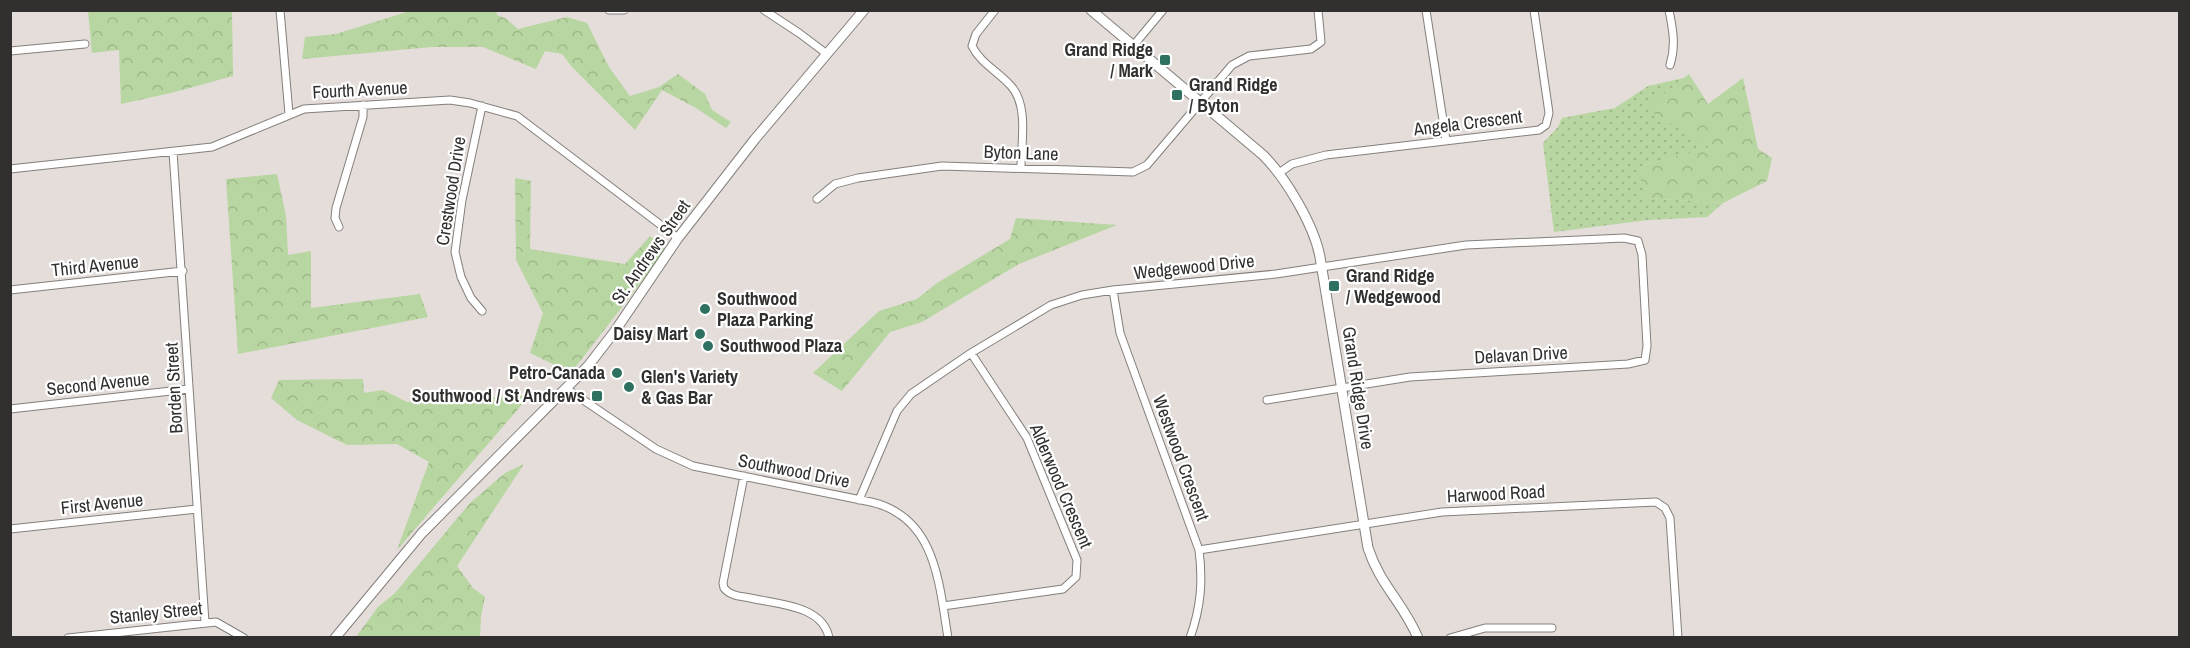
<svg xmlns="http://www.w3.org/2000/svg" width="2190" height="648" font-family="'Archivo Narrow',sans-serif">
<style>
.forest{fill:url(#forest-crowns)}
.park{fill:url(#park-dots)}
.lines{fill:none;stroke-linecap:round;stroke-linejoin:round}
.street-casing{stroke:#847f7b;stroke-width:9}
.secondary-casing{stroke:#847f7b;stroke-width:11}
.street{stroke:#fff;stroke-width:7}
.secondary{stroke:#fff;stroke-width:9}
.poi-dot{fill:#2f7161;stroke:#fff;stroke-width:2}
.labels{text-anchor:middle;stroke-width:4.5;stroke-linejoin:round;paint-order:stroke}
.poi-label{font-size:18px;font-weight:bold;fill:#32302e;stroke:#fff;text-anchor:start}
.street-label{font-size:18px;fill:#32302e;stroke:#fff}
</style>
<defs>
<pattern id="forest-crowns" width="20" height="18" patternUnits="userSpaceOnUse" patternTransform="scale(1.5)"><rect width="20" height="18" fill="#b8d6a1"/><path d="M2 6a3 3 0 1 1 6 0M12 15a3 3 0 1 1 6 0" fill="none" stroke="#9fb88b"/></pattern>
<pattern id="park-dots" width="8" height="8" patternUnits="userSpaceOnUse" patternTransform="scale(1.5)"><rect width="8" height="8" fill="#b8d6a1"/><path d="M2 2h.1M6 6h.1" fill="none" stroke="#9fb88b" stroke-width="1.8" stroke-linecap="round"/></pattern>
</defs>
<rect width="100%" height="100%" fill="#e4ddd9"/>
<!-- forest -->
<path class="forest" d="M413,10L496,11L497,15L505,18L518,29L567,17L587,23L609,67L630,96L659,87L678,74L705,94L712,110L731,122L726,128L696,108L662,90L635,130L572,67L562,54L545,51L536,69L483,47H431L302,59L305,37L336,34Z
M88,11H232L233,76L175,92L121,104L119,50L92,53Z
M1689,74L1708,104L1743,78L1758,149L1772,158L1767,181L1723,203L1645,198L1548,212L1638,167L1708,147L1645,108Z
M277,174L286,216L288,255L311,251V308L420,294L428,317L238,354L226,179Z
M515,178L531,181L530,249L625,264L650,236L666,250L571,373L530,353L543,313L516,260Z
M1016,218L1117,225L1019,264L922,322L890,332L842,391L813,373L879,311L917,299L937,283L1010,239Z
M363,379L364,393L383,390L407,402L530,395L397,550L429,462L397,444L347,445L297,420L271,398L279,380Z
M524,464L457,566L473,588L485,597L481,616L480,637H356L378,607L395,593L470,503L505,473Z"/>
<!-- park -->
<path class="park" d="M1684,78L1646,108L1709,147L1638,167L1645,198L1723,203L1707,217L1648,220L1554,232L1543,143L1558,127L1562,118L1615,108L1648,86Z"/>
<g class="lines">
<!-- street casing -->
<g class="street-casing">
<path id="street" d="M280,10L289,114
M609,10H624
M764,10L799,33L827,54
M995,10L976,34L972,46C981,64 998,71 1011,86C1029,106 1021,143 1021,168
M1426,10L1446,140
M1669,10C1673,30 1676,46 1670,65
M1133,46L1163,10
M10,51L85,44
M482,106L462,200L455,252L461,277L471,298L482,311
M173,152L205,622
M10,169L212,147L304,109L450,100L470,103L517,116L678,238
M1279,173L1292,164L1326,155L1539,130L1546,125L1549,113L1534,10
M817,199L835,184L858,178L942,166L1133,172L1147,165L1232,65L1249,56L1311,49L1321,42L1318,10
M339,227L335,218L336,208L363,117V105
M10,290L183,271
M1113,290L1120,333L1199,550C1203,581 1201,607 1190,638
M567,389L656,449L693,466L871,502C936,517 939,583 948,638
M10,409L189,389
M744,476L723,583L724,588C730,596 740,596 750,598C776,604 823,605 829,638
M859,500L897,411L911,394L971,353L1051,305L1082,295L1113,290L1276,274L1466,245L1624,238L1638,241L1642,255L1647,346L1645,360L1628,364L1410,377L1267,400
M10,529L197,509
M1199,550L1442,512L1656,502L1665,508L1670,518L1678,638
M943,606L1063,589L1076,577L1077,560L1027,438L971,353
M68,638L216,622L244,638
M1450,638L1485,628H1552"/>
</g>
<!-- secondary casing -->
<g class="secondary-casing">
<path id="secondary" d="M1091,10L1263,155C1286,178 1314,225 1320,257L1368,548C1380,585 1404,604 1418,638
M335,638L422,533L588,366L615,331L678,238L755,139L864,10"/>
</g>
<!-- street -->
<use href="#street" class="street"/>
<!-- secondary -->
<use href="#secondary" class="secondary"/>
</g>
<!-- markers -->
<g class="poi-dot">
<rect x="1159" y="54" width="12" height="12" rx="3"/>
<rect x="1171" y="89" width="12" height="12" rx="3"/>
<rect x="1328" y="280" width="12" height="12" rx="3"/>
<circle cx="705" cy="309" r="6"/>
<circle cx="700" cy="334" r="6"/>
<circle cx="708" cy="346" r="6"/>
<circle cx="617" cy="373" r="6"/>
<circle cx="629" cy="387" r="6"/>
<rect x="591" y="390" width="12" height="12" rx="3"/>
</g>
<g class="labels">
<!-- poi labels -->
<g class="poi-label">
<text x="1153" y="56" text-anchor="end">Grand Ridge<tspan x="1153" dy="21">/ Mark</tspan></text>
<text x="1189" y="91">Grand Ridge<tspan x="1189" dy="21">/ Byton</tspan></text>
<text x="1346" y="282">Grand Ridge<tspan x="1346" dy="21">/ Wedgewood</tspan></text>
<text x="717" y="305">Southwood<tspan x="717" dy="21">Plaza Parking</tspan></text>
<text x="688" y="340" text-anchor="end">Daisy Mart</text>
<text x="720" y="352">Southwood Plaza</text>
<text x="605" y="379" text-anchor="end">Petro-Canada</text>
<text x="641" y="383">Glen's Variety<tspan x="641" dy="21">&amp; Gas Bar</tspan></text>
<text x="585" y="402" text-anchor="end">Southwood / St Andrews</text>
</g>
<!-- street labels -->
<g class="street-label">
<text transform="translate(360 90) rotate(-3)" y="6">Fourth Avenue</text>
<text transform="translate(1468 123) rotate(-7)" y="6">Angela Crescent</text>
<text transform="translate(1021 153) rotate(2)" y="6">Byton Lane</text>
<text transform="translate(451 191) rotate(-81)" y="6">Crestwood Drive</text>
<text transform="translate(651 252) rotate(-55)" y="6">St. Andrews Street</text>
<text transform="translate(95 266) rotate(-6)" y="6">Third Avenue</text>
<text transform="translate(1194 267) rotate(-6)" y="6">Wedgewood Drive</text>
<text transform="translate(1521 355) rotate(-3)" y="6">Delavan Drive</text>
<text transform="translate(98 384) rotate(-6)" y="6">Second Avenue</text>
<text transform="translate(174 388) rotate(-93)" y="6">Borden Street</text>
<text transform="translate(1358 388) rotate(81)" y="6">Grand Ridge Drive</text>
<text transform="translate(1181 458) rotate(70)" y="6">Westwood Crescent</text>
<text transform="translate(794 471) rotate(11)" y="6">Southwood Drive</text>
<text transform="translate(1061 486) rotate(67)" y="6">Alderwood Crescent</text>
<text transform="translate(1496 494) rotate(-3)" y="6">Harwood Road</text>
<text transform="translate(102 504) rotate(-6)" y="6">First Avenue</text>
<text transform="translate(156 613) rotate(-6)" y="6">Stanley Street</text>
</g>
</g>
<!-- border -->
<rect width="2190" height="648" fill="none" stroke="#32302e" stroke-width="24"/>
</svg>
